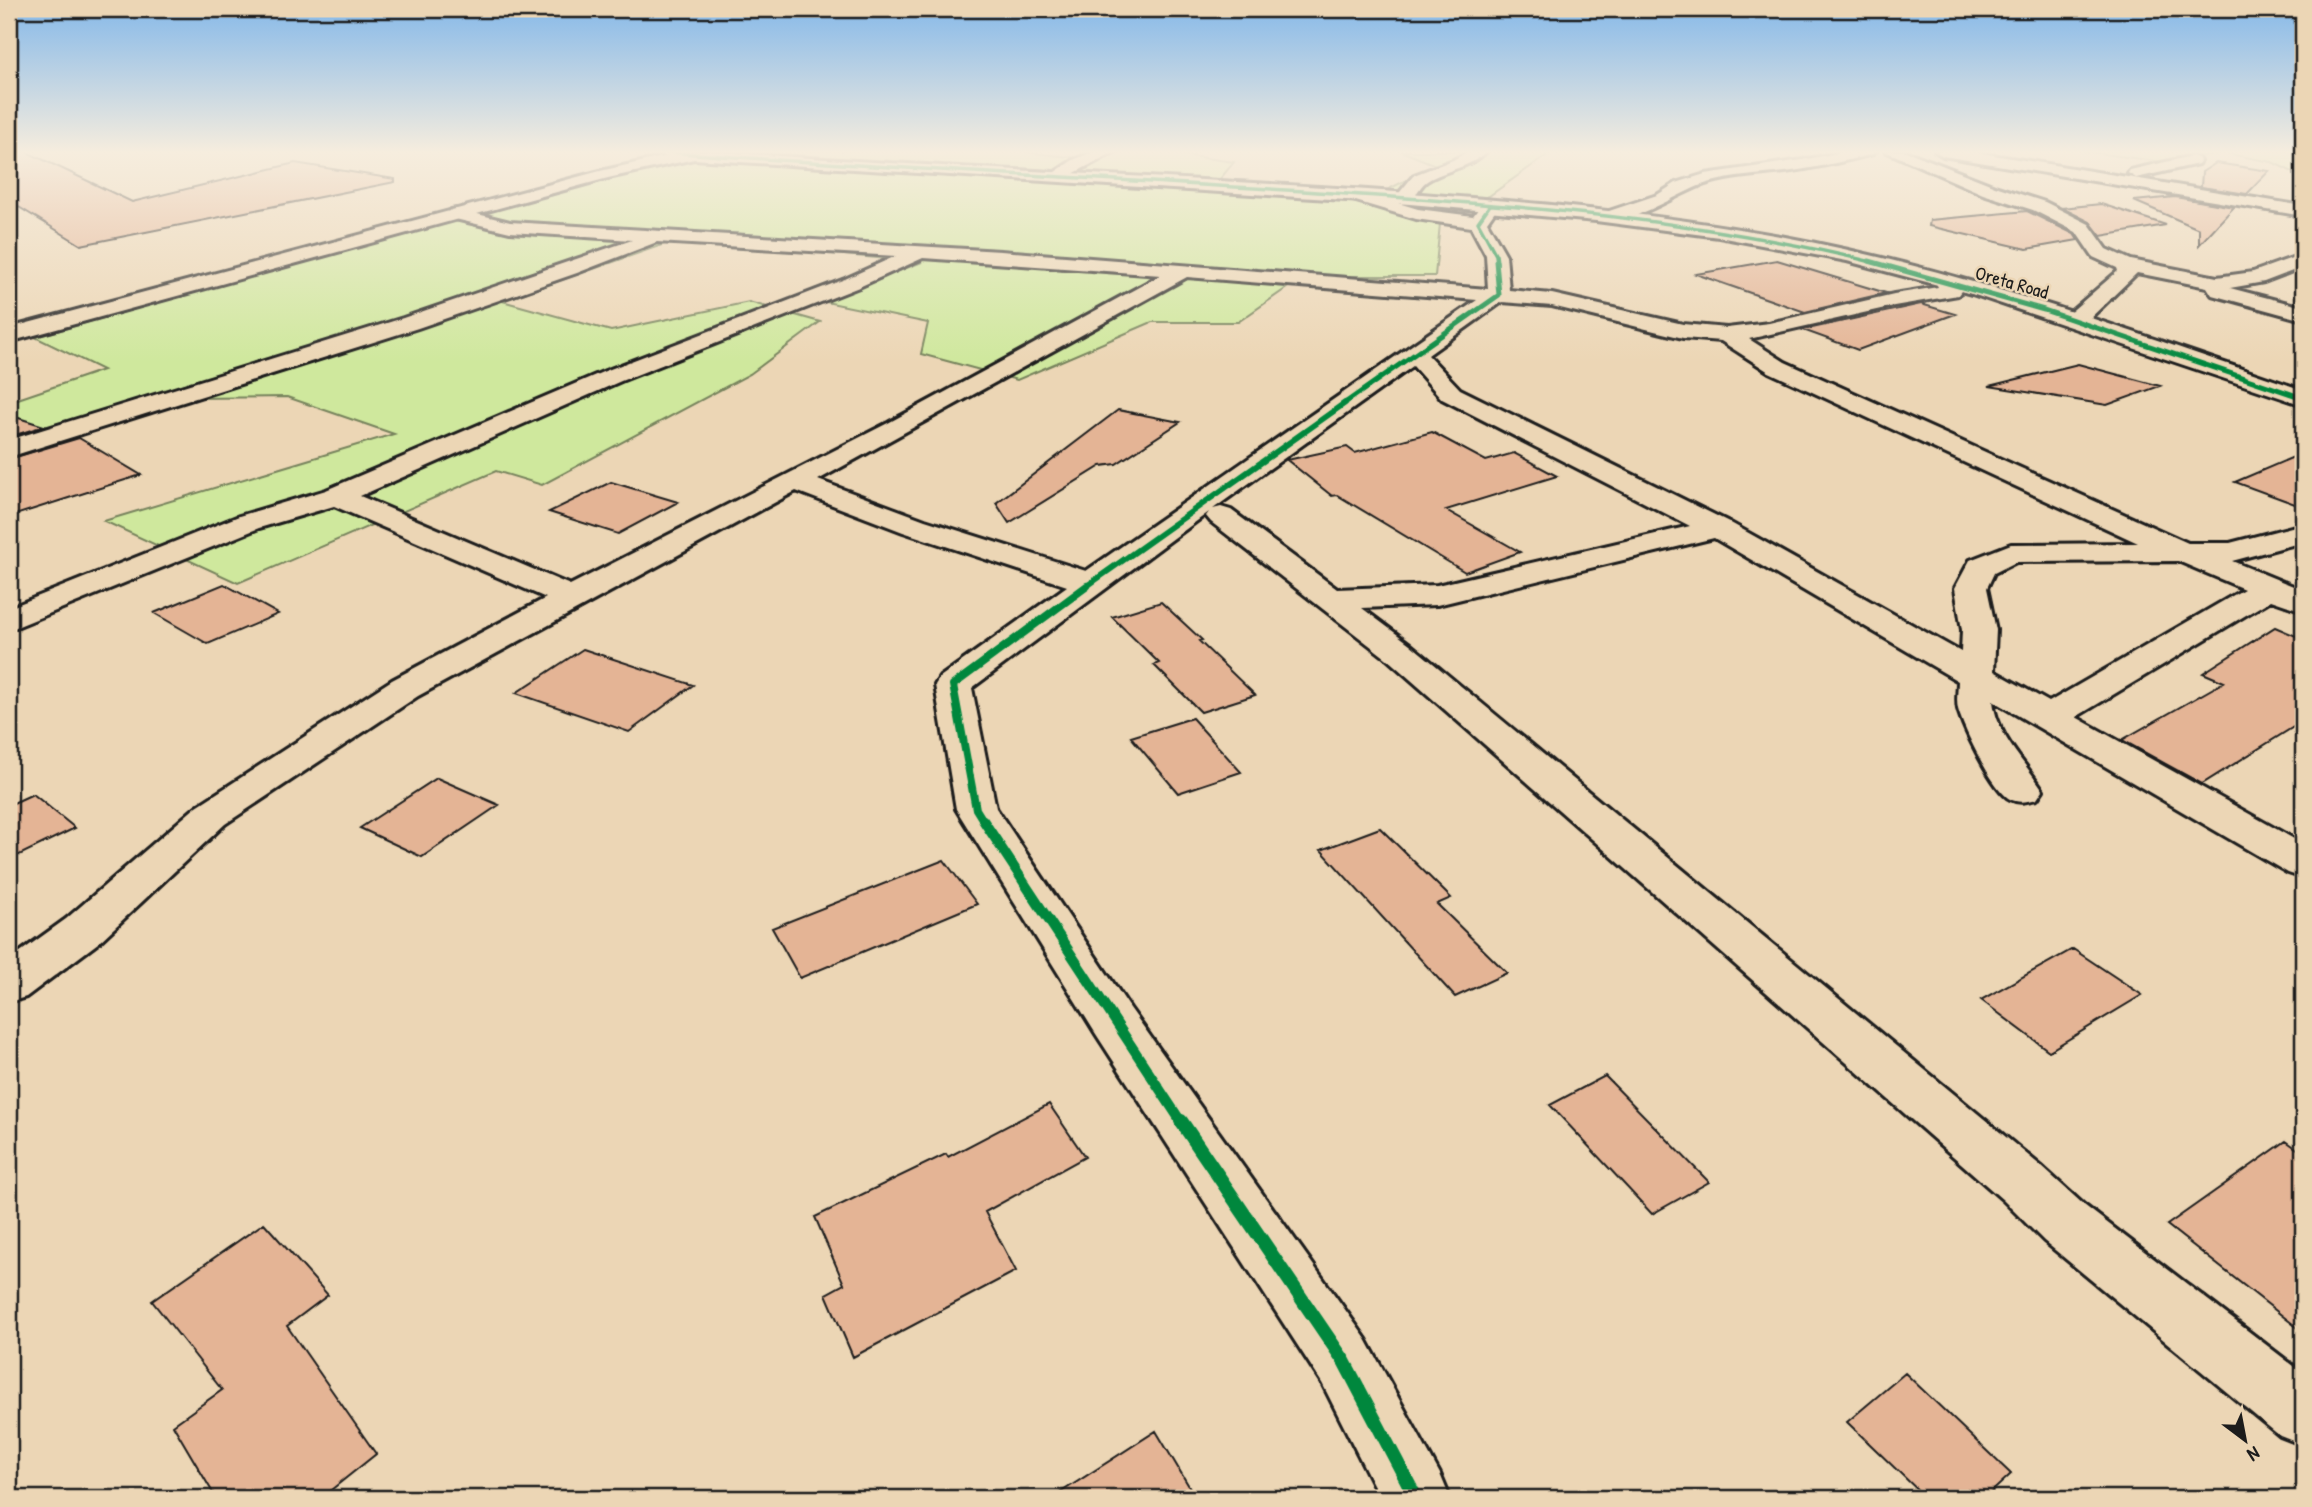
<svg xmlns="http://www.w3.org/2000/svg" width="2312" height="1507" font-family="'Patrick Hand',sans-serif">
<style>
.green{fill:#cfe89d;stroke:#76825c;stroke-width:2}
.building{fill:#e4b495;stroke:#1c1c1c;stroke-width:2}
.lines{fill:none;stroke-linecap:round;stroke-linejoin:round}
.street-casing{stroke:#1c1c1c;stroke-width:6}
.secondary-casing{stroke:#1c1c1c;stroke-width:6}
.street{fill:#ecd6b5;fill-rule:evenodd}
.secondary{fill:#ecd6b5;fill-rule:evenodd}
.cycleway-far5-casing{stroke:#ecd6b5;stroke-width:5}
.cycleway-far4-casing{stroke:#ecd6b5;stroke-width:8}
.cycleway-far3-casing{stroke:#ecd6b5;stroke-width:10}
.cycleway-far2-casing{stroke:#ecd6b5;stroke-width:12}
.cycleway-far1-casing{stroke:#ecd6b5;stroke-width:15}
.cycleway-casing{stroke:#ecd6b5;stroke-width:18}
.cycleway-far5{stroke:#00873e;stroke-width:3.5}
.cycleway-far4{stroke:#00873e;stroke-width:5}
.cycleway-far3{stroke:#00873e;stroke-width:6}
.cycleway-far2{stroke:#00873e;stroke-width:8}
.cycleway-far1{stroke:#00873e;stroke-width:10}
.cycleway{stroke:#00873e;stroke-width:14}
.labels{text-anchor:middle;stroke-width:5;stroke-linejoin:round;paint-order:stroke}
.far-street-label{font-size:19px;fill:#1c1c1c;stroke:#ecd6b5}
</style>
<rect width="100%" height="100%" fill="#ecd6b5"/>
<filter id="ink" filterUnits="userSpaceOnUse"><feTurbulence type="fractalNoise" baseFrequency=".0143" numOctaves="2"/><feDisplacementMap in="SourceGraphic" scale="14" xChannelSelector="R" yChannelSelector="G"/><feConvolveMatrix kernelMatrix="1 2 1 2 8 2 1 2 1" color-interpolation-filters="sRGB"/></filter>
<g filter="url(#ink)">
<!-- green -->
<path class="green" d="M720,151H1029L1025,152L1097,160L1120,151H1156L1234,162L1220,179L1387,190L1436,165L1401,151H1527L1550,153L1489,196L1441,213L1435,276H1304L1238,322H1152L1017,380L921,354L928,323L821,301L922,262L676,240L502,301L611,331L749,302L820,322L750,374L542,485L496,471L238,583L104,521L394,434L287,397L195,398L9,454V402L103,370L35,337L644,167Z
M2082,151H2293L2303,155V177L2272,162L2224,153L2163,162Z"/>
<!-- building -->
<path class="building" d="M9,151H25L132,202L295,163L395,179V182L81,245L9,201Z
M2216,163L2269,171L2247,194L2201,187L2202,172Z
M2175,197L2234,207L2199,245V229L2134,201Z
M2101,204L2166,225L2101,236L2090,222L2062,208Z
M2027,211L2074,234L2078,240L2027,249L1929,226L1930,220Z
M1777,260L1886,293L1805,312L1696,274Z
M1921,304L1955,314L1858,350L1803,330Z
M2078,364L2160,386L2107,405L1989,386Z
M1118,410L1180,422L1116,464L1101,466L1009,523L996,503Z
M9,415L44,426L9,437Z
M1432,432L1486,461L1514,453L1557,476L1446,510L1520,552L1465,572L1337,495L1332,496L1287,460L1347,447L1355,453Z
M79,438L141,475L9,517V459Z
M2303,453V507L2235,482Z
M611,482L678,502L618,534L549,512Z
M224,584L278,614L208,644L154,613Z
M1161,602L1202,640L1199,641L1255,695L1201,712L1154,665L1159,663L1112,617Z
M2275,627L2303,639V721L2202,784L2122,740L2224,682L2203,673Z
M583,649L693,685L629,732L516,693Z
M1192,718L1241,772L1178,793L1131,737Z
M437,778L499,805L422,857L360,828Z
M33,794L75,828L9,860V805Z
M1380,828L1451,898L1437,904L1507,973L1455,997L1321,850Z
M944,860L977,904L800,978L772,928Z
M2073,949L2142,995L2049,1051L1981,1000Z
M1605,1076L1709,1182L1652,1214L1550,1105Z
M1049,1104L1085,1157L985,1212L1016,1271L853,1357L826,1294L844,1284L815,1217L946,1154L948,1157Z
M2286,1141L2303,1153V1332L2167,1225Z
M264,1223L328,1295L287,1326L376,1454L321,1498H216L173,1425L222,1390L152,1301Z
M1905,1373L2011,1474L1985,1498H1926L1847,1422Z
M1156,1431L1196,1498H1052Z"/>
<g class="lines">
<!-- street casing -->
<g class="street-casing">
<path id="street" d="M1095,151H1116L1063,179H1051L1049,176L1073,160Z
M1469,151H1487C1471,168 1446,169 1427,181C1418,187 1416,200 1404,203L1395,198L1414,175L1453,160Z
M1848,151H1876L1873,154C1849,160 1824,166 1799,170C1763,176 1721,174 1688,191C1668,200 1625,226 1603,221L1600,217L1603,213L1657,195L1676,183L1705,174L1802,160Z
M1885,151H1906L1995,186L2045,202L2089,224L2107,249L2131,260L2217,277L2253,272L2303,254V267L2264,282L2230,288L2303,307V320L2212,295L2207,287L2137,273L2083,325H2067L2064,320L2067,315L2118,271L2117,268L2093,257L2076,232L2033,210L1983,194Z
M1935,151H1969L2303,206V216L1943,156Z
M2192,156L2198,158L2200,161L2198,164L2136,178L2128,173L2130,170Z
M1355,190L1418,209L1473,216L1484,201H1496L1499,205L1487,222L1506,255L1509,290L1552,294L1683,324L1727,328L1769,323L1894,294L1938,287L1935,281L1938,277H1952L1961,291L1958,295L1894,306L1749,339L1785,362L2188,543H2230L2303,524V542L2232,561L2303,590V611L2271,600L2076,717L2303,844V878L2288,873L1993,701C1997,736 2025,762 2043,790L2037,799C2028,801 2019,804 2010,799C1993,790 1963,728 1958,709C1956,700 1958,690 1958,681L1714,538L1437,605L1362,608L1410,644L2041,1166L2084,1205L2303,1373V1445L2280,1436L2044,1241L2003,1200L1386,658L1211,522L1206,516L1209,512L972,688L996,808L1130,1008L1366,1339L1440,1474L1450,1498H1380L1322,1383L1096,1034L956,809L935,685L940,677L1067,586L903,532L796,491L418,696L225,824L98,943L26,997L9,1002V960L66,919L197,806L392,680L546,598L334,506L259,528L9,630V608L239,516L326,490L605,371L845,279L896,256L657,242L577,273L418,328L9,457V440L403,318L632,240L510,232L451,218L448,214L451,210L457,209L510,222L1001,251L1488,289L1486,255L1471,227L1416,219L1349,199L1347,195L1349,191ZM923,258L1161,275L888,423L570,585L360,496L621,381L859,287ZM1187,277L1477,300L1086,571L925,520L818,480ZM1502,302L1552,306L1683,338L1721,341L1769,372L2138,543L2011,544L1970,560L1955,588L1962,630L1961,652L1729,522L1460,389L1428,355ZM1413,366L1442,399L1690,526L1437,585L1337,589L1231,510L1221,507L1213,509ZM2178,561L2244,589L2049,702L1994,671L1996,630L1987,588L1994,573L2016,562Z"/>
</g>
<!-- secondary casing -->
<g class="secondary-casing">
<path id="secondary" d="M649,151H709C928,168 1148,175 1368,190C1506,200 1644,211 1780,236C1960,269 2131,331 2303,390V405L1972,294L1847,261L1719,237L1596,221L1410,204L694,159L608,178L9,342V328L600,171L667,156L651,154Z"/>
</g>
<!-- street -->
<use href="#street" class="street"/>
<!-- secondary -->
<use href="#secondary" class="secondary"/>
<!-- cycleway-far5 casing -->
<g class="cycleway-far5-casing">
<path id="cycleway-far5" d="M656,151C881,169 1107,178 1333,193C1515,205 1699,219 1876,263
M1490,205L1478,222L1496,255L1497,263"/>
</g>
<!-- cycleway-far4 casing -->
<g class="cycleway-far4-casing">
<path id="cycleway-far4" d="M1869,261L2044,310L2303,398
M1342,405L1499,295L1496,261"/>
</g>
<!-- cycleway-far3 casing -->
<g class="cycleway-far3-casing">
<path id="cycleway-far3" d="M1084,588L1345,403"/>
</g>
<!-- cycleway-far2 casing -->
<g class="cycleway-far2-casing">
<path id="cycleway-far2" d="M984,822L976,809L953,685L1087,586"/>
</g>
<!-- cycleway-far1 casing -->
<g class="cycleway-far1-casing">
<path id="cycleway-far1" d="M983,820L1182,1123"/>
</g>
<!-- cycleway casing -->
<g class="cycleway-casing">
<path id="cycleway" d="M1181,1121L1344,1361L1416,1498"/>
</g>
<!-- cycleway-far5 -->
<use href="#cycleway-far5" class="cycleway-far5"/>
<!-- cycleway-far4 -->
<use href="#cycleway-far4" class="cycleway-far4"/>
<!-- cycleway-far3 -->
<use href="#cycleway-far3" class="cycleway-far3"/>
<!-- cycleway-far2 -->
<use href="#cycleway-far2" class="cycleway-far2"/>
<!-- cycleway-far1 -->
<use href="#cycleway-far1" class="cycleway-far1"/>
<!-- cycleway -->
<use href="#cycleway" class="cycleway"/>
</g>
</g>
<!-- sky -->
<linearGradient id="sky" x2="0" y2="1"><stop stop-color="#84b8e9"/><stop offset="0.42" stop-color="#f6edde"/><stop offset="1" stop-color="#f6edde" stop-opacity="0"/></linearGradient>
<rect width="2312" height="362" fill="url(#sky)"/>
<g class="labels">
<!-- far-street labels -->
<g class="far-street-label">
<text transform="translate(2012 282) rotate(16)" y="7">Oreta Road</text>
</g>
</g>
<!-- margin -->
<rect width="2312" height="1507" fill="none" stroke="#ecd6b5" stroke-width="35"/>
<rect x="18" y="18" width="2277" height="1472" fill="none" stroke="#1c1c1c" stroke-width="2.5" filter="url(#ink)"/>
<!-- north arrow -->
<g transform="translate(2245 1440) rotate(148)" stroke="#ecd6b5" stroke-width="5" paint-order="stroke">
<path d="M0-5L12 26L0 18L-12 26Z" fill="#1c1c1c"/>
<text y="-10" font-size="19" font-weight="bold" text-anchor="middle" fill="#1c1c1c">N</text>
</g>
</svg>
